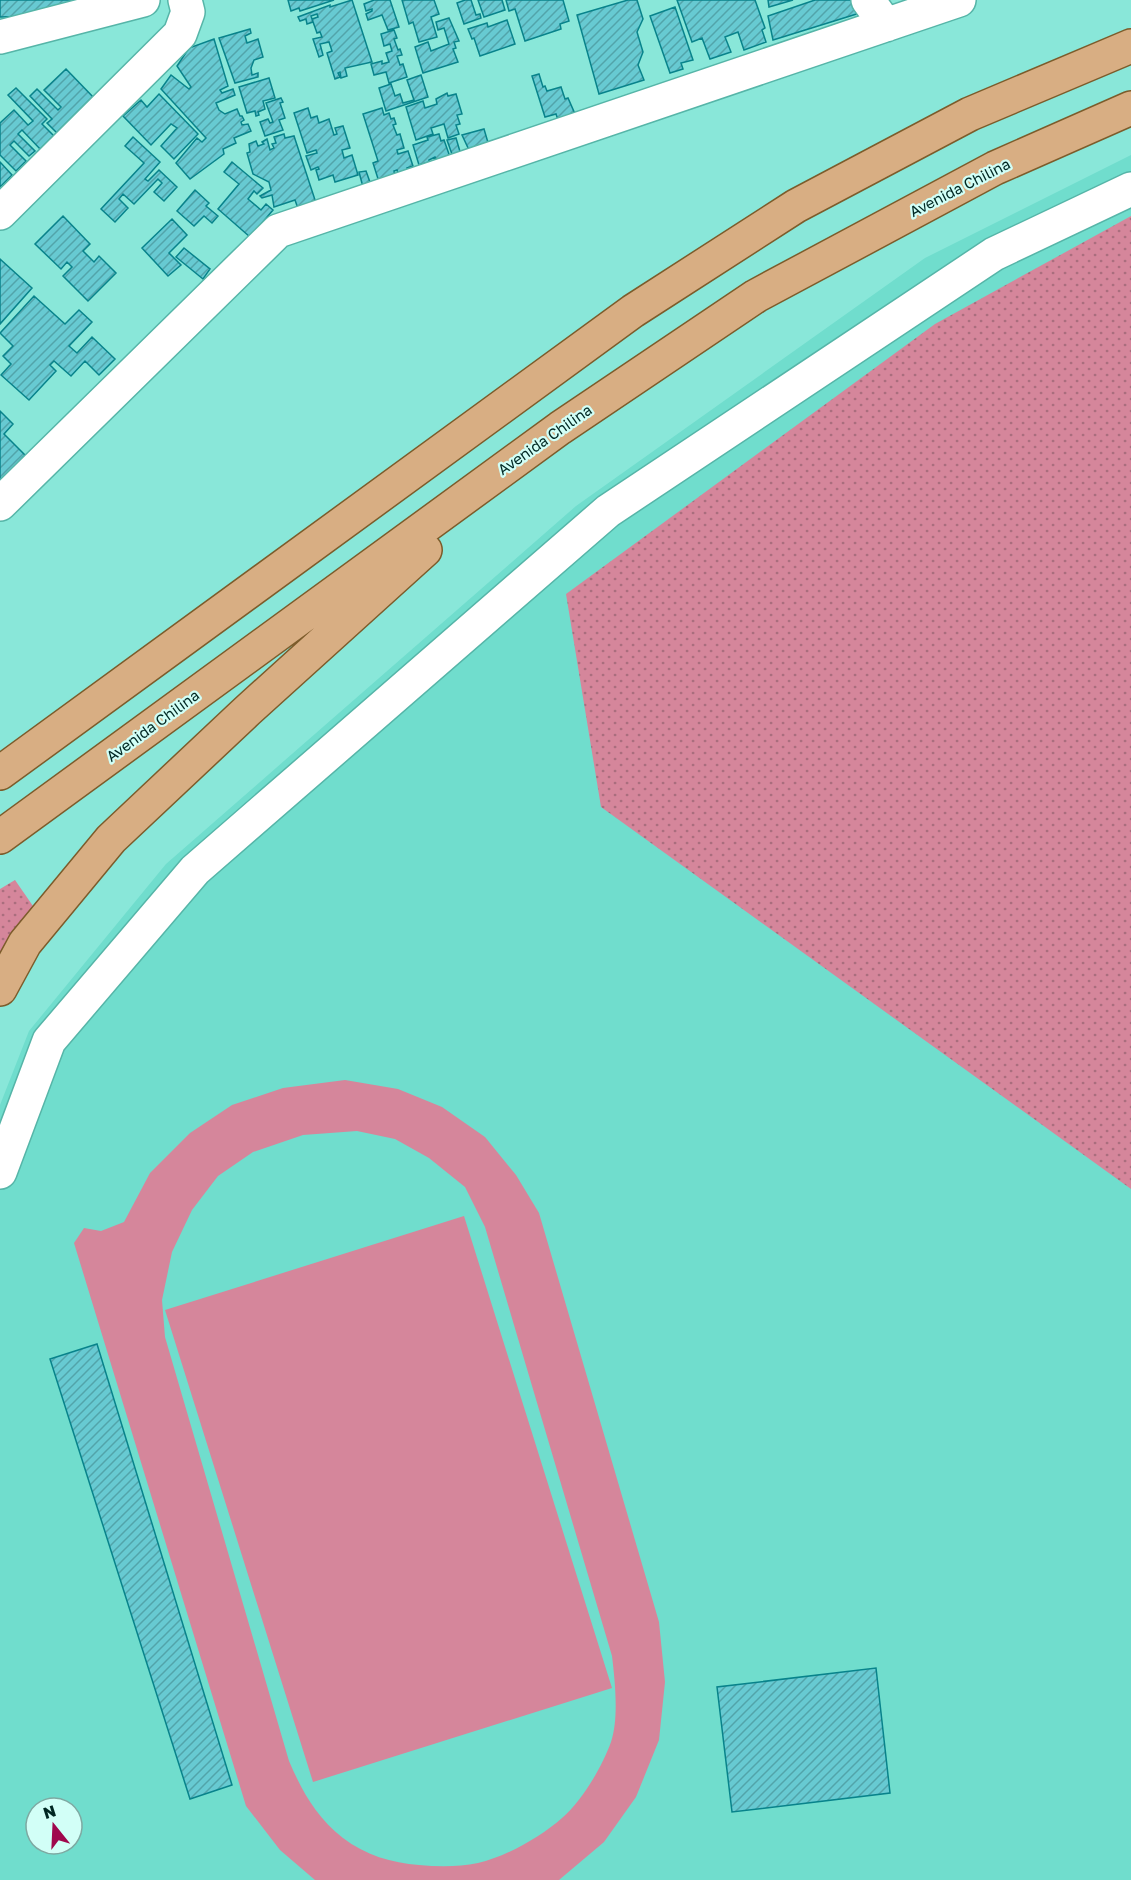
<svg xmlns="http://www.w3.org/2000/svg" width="1131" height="1880" font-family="'Golos Text',sans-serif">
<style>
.built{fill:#70ddcd;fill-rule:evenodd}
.grass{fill:#d5869b;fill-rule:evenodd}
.park{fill:url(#park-dots)}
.building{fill:url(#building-hatch);stroke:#08838b;stroke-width:1.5}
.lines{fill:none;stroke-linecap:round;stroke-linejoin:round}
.minor-casing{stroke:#56b5a8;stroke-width:36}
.major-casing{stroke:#7c5c2b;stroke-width:36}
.minor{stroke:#fff;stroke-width:33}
.major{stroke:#d8ae83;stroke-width:33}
.labels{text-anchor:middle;stroke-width:4.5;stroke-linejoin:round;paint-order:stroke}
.street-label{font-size:15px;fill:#002823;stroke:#d2fff7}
</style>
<defs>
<pattern id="park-dots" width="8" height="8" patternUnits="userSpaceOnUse" patternTransform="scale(1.5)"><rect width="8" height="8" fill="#d5869b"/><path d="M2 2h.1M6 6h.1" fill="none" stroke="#aa6e7e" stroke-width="1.8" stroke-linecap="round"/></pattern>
<pattern id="building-hatch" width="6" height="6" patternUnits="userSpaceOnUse" patternTransform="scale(1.5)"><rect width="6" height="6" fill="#67cad2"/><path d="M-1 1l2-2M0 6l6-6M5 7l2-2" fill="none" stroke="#52a4aa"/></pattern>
</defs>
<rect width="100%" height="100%" fill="#89e7d9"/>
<!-- built -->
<path class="built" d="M1131,155V1880H0V1105L29,1031L166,864L576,506L925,258ZM36,1808H72V1844H36Z"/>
<!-- grass -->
<path class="grass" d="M345,1080L398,1089L442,1107L485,1137L516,1175L539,1213L659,1622L665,1682L659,1740L636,1797L604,1842L559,1880H315L280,1850L246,1806L74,1243L84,1228L101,1231L124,1222L150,1173L190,1133L232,1105L283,1088ZM357,1131L395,1139L429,1158L465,1187L485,1227L612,1656C615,1681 619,1718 611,1742C602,1767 582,1801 562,1818C541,1837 505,1857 478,1863C459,1867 439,1867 419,1865C392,1863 365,1855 343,1838C316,1817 302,1791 289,1761L165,1337L162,1300L172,1252L192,1210L218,1176L253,1152L303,1135Z
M464,1216L612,1688L313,1782L165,1310Z"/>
<!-- park -->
<path class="park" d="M1131,216V1189L601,807L566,594L935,324Z
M15,880L33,906L0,964V889Z"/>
<!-- building -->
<path class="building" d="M0,0H78L33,16L0,17Z
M288,0H334L300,11L299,8L291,11Z
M352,0L372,62L345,68L347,76L341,78L340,72L338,73L340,77L335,79L327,53L332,51L329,42L320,44L323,55L319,57L313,39L322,37L320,32L317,33L312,19L318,17L317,14L311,16L313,22L307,24L306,19L300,21L298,17L330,5V7Z
M374,0H390L399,27L388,30L382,15L368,20L366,14L372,11V9L366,11L364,4Z
M402,0H434L439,14L431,17L437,37L419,42L413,22L409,24Z
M465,0H471L476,15L480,14L481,18L464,24L457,3Z
M478,0H502L505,10L484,17Z
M506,0H563L569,21L560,24L561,29L525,41L515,9L509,11Z
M628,0H637L643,19L637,32L643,52L638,65L644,80L599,94L577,15Z
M677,0H755L765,28L762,30L766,42L744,50L738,32L725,37L731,52L710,59L702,38L692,42Z
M768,0H793L769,7Z
M815,0H856L863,12L773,40L768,16Z
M675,7L693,60L681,63L683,69L670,73L650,16Z
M449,18L459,41L454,42L456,48L453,49L458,62L423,73L415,47L428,42L431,51L449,44L444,28L438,30L436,22Z
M507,20L515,44L480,56L474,38L472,39L468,29L487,23L488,27Z
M250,29L251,33L245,36L247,43L258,39L263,57L254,60L251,68L252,75L258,73V77L235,83L219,38Z
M394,30L397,38L394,39L398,50L400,49L402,55L397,56L400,65L403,64L407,77L389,83L386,72L374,75L371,64L382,61V64L389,62L386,53L392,51L390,44L384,46L381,34Z
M214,39L228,86L220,90L222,93L233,89L235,95L216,103L219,110L225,114L237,109L240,116H242L244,120L241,122L242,125L248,124L251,131L234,138L236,143L223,149L224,154L190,179L176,163L197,138L202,142L206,138L161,89L171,75L189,89L191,87L177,66L189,48Z
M66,69L95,99L58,134L47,123L52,119L30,96L37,89L58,110L61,107L44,90Z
M539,74L543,87L545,86L547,91L561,87L565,99L568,98L575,114L559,123L556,114L545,117L532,76Z
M421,75L428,97L386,111L379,88L391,84L395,96L400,94L403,103L414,100L407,80Z
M269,78L275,98L263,101L265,109L258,112L259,115L256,116L255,111L247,113L239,87Z
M16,88L47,119L42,124L55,137L41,150L22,130L18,134L35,151L29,156L14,141L10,145L26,161L16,171L0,155V123L14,110L28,125L33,121L8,95Z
M447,93L448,96L456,94L462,114L457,115L460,124L456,125L459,134L448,138L444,124L431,128L433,134L416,140L406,107L423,101L425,108L437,104L436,99Z
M159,94L198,134L174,159L161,146L177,128L171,124L151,145L123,116L141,100L147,107Z
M281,98L283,102L280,103L285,118L279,120L283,130L265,136L260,122L268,119L270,123L273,122L266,103Z
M308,108L311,118L317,116L319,123L329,119L334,135L337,134L335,128L343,126L350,148L342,150L344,158L352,155L358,175L335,182L333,175L319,180L316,170L319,169L318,167L311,170L306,156L317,153L316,150L307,153L294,113Z
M382,108L384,115L389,113L391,119L394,118L396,124L393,125L397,135L400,134L404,148L397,150L398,154L408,151L413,166L407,168L410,176L400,179L397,170L394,171L396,180L380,185L373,163L378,161L363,114Z
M484,129L489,146L470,152L462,135Z
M284,134L285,138L294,136L318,209L301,217L295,200L274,207L272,195L262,198L260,196L271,190L269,182L253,174L247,153L250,152L249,144L256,141L258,146L264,144L262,142L267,139L270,150L274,148L272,144L276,143L274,137Z
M439,134L441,141L444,140L450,157L437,161L435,157L429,160V162L419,165L413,145L428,140L427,137Z
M133,137L160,162L145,179L148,181L159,170L177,187L164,201L154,192L162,183L158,179L134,204L123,194L119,199L128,208L115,222L101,209L144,163L125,146Z
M456,138L461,155L453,157L447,140Z
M0,162L12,175L0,187Z
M232,162L263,188L257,194L254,191L248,199L261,210L266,204L273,210L250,237L218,209L239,184L224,172Z
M366,171L371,185L363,187L359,172Z
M195,190L209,203L206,206L218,216L212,223L204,216L194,226L177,211Z
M63,216L90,244L83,251L94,262L99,256L116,273L88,301L63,276L72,267L67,262L61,269L35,244Z
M172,219L187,235L169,253L181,265L168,276L142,248Z
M184,248L210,269L203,279L176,257Z
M0,259L32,288L0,324Z
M34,296L65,324L79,310L92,322L69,346L77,353L92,337L115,359L99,375L85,361L71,376L54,361L50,365L56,371L29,400L1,375L11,364L3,356L13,346L0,333Z
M0,411L13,424L4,434L25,455L0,482Z
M97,1344L232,1785L190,1799L50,1359Z
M876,1668L890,1793L732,1812L717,1687Z"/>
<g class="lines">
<!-- minor casing -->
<g class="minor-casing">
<path id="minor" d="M868,0L886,25
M0,37L143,0
M0,213L180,34L188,12L185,0
M0,504L278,231L959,0
M0,1172L49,1041L195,870L608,511L994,254L1131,189"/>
</g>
<!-- major casing -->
<g class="major-casing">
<path id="major" d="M0,773L633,311L796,206L970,114L1131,46
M0,837L560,428L756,296L995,168L1131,108
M0,989L25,943L111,839L247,711L425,550"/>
</g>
<!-- minor -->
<use href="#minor" class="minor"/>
<!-- major -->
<use href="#major" class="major"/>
</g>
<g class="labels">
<!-- street labels -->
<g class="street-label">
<text transform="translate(960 188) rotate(-27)" y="5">Avenida Chilina</text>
<text transform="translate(545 440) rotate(-35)" y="5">Avenida Chilina</text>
<text transform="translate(153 726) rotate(-36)" y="5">Avenida Chilina</text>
</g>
</g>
<!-- north arrow -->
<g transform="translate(54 1826) rotate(342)"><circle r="28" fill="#d2fff7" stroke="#7ea9a2" stroke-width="1.5"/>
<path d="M0-4.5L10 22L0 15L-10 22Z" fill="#9f084d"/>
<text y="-9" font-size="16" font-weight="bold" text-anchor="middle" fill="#002823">N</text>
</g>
</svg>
